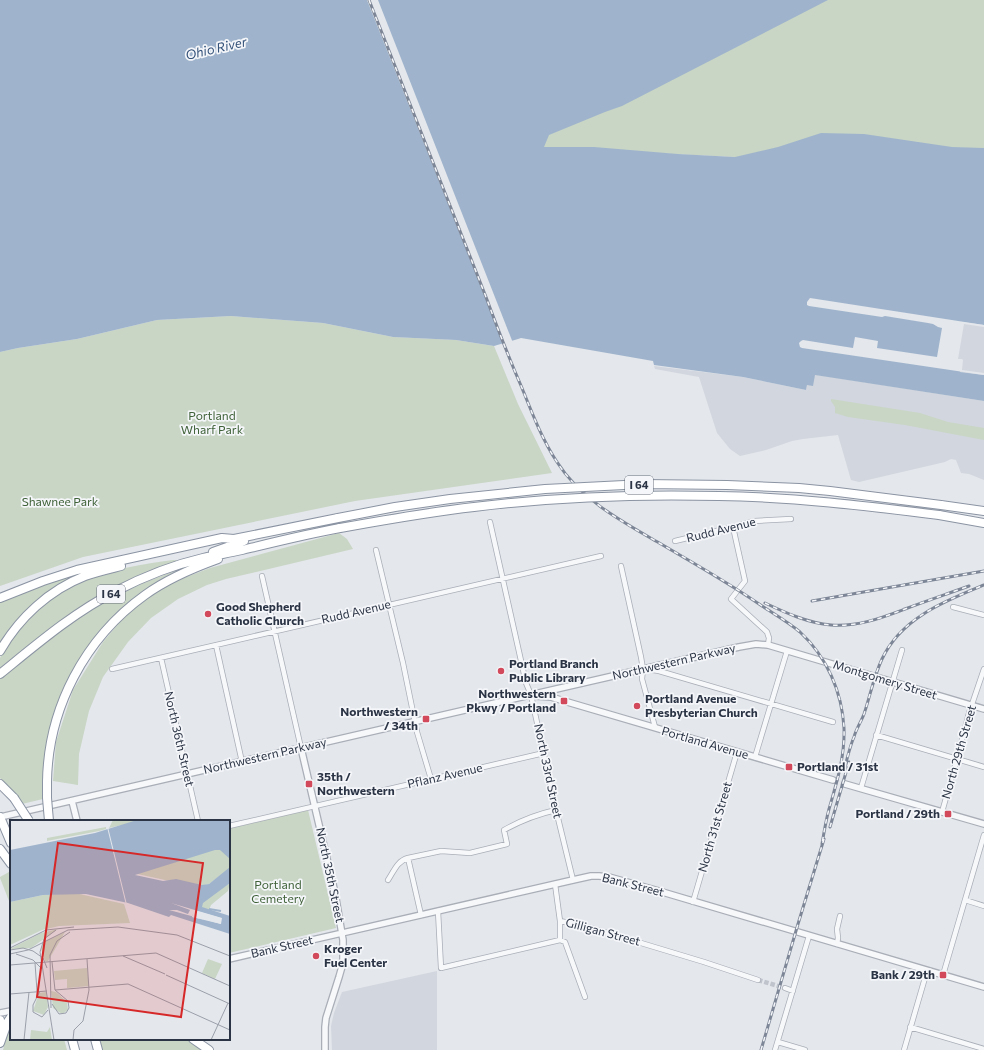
<svg xmlns="http://www.w3.org/2000/svg" width="984" height="1050" font-family="Commissioner,sans-serif">
<style>
.built{fill:#d2d6de}
.green{fill:#c9d6c5}
.water{fill:#9fb4cc}
.pier{fill:#e4e7ec}
.lines{fill:none;stroke-linecap:round;stroke-linejoin:round}
.minor-tunnel{stroke:#bfc3cb;stroke-width:4.5;stroke-dasharray:4.5 2;stroke-linecap:butt}
.tertiary-tunnel{stroke:#bfc3cb;stroke-width:5.5;stroke-dasharray:5.5 3;stroke-linecap:butt}
.minor-casing{stroke:#a9aeb7;stroke-width:6}
.tertiary-casing{stroke:#a9aeb7;stroke-width:8}
.motorway-casing{stroke:#8b94a3;stroke-width:10}
.minor{stroke:#f7f8fa;stroke-width:4.5}
.tertiary{stroke:#f7f8fa;stroke-width:5.5}
.motorway{stroke:#fff;stroke-width:8}
.rail-casing{stroke:#7d8696;stroke-width:3}
.rail{stroke:#f4f6f9;stroke-width:1.5;stroke-dasharray:4.5;stroke-linecap:butt}
.motorway-bridge-casing{stroke:#8b94a3;stroke-width:10;stroke-linecap:butt}
.motorway-bridge{stroke:#fff;stroke-width:8}
.poi-dot{fill:#d1495b;stroke:#f4f6f9;stroke-width:1.5}
.labels{text-anchor:middle;stroke-width:3.5;stroke-linejoin:round;paint-order:stroke}
.shield{fill:#f4f6f9;stroke:#676e7b;stroke-width:1}
.shield-label{font-size:11px;font-weight:bold;fill:#2b3445}
.park-label{font-size:12px;fill:#3f6138;stroke:#f4f6f9}
.street-label{font-size:12px;fill:#2b3445;stroke:#f4f6f9}
.poi-label{font-size:12px;font-weight:bold;fill:#2b3445;stroke:#f4f6f9;text-anchor:start}
.water-label{font-size:13px;font-style:italic;fill:#34527a;stroke:#f4f6f9}
.inset-river{fill:none;stroke:#9fb4cc;stroke-width:2}
.inset-road{fill:none;stroke:#9a9fa9;stroke-width:1}
.view{fill:#d62828;fill-opacity:0.15;stroke:#d62828;stroke-width:2}
.inset-edge{fill:none;stroke:#2b3445;stroke-width:2}
</style>
<rect width="100%" height="100%" fill="#e4e7ec"/>
<!-- built -->
<path class="built" d="M962,321L984,325V375L959,372L956,360Z
M654,366L743,377L806,390L807,385L805,373L984,401V480L969,474L961,473L956,460L951,459L945,462L859,482L851,480L838,435L803,439L792,441L766,450L740,456L730,449L717,433L699,377L655,369Z
M437,971V1050H332L331,1026L334,1013L342,992Z"/>
<!-- green -->
<path class="green" d="M800,0H984V156L735,157L526,147L580,101Z
M231,316L323,323L393,337L456,340L494,346L518,404L552,473L355,501L83,557L0,586V352L18,348L77,339L157,320Z
M831,399L920,413L948,422L984,428V440L905,425L848,417L835,413V407L831,401Z
M339,533L347,539L353,549L226,579L207,585L178,599L151,618L128,642L103,677L89,711L79,754L78,785L53,781L56,742L73,690L103,642L130,610L168,584L210,568Z
M173,560H176L177,562L103,594L82,606L41,635L0,669V658L1,656H0C20,624 48,595 83,581C112,569 143,564 173,560Z
M184,568C173,575 161,580 150,587C138,595 127,604 117,614C65,662 41,729 43,799L22,804L14,793L0,778V679C27,657 53,634 82,615C114,595 148,580 184,568Z
M77,574L78,575C44,591 20,612 0,643V602L31,589Z
M308,810L336,928L229,953V828Z
M9,872L11,876V906L0,878V877Z
M11,1021V1039H64L67,1050H3Z
M100,1039H186L203,1050H102Z"/>
<!-- water -->
<path class="water" d="M0,0H828L622,106L605,112L549,135L544,147H594L678,154L735,157L778,147L821,133L864,134L952,147L984,148V325L962,322L956,360L960,372L984,375V401L815,375L813,386L807,385L806,390L743,377L654,365L653,361L521,338L518,339L494,346L456,340L393,337L323,323L231,316L157,320L77,339L18,348L0,352Z"/>
<!-- pier -->
<path class="pier" d="M367,0H378L513,343L504,345Z
M810,298L984,325V327L964,324L958,359H962L963,360L962,370L984,373V375L802,348L800,347L799,343L801,341L803,340L853,348L855,337L878,341L877,348L937,357L942,328L938,327L933,324L928,323L885,316L882,317L809,306L807,305V302Z"/>
<g class="lines">
<!-- minor-tunnel -->
<path class="minor-tunnel" d="M758,980L785,988"/>
<!-- tertiary-tunnel -->
<path class="tertiary-tunnel" d="M833,780L845,784"/>
<!-- minor casing -->
<g class="minor-casing">
<path id="minor" d="M490,522L526,683L531,695L556,810L573,880
M733,527L745,581L731,599L767,632L769,638L768,645
M675,541L733,527L754,521L791,519
M376,550L403,663L417,732L431,779
M621,566L641,657L643,669L642,679L655,727
M262,576L301,748
M953,607L984,615
M216,645L242,762
M161,658L198,821
M112,669L601,556
M646,669L659,671L833,722
M876,735L984,767
M755,757L787,651
M861,788L902,650
M942,812L957,759L969,713L984,669
M229,826L544,753
M388,880C394,871 397,861 408,858
M555,884L560,921V940
M965,900L984,906
M693,902L737,752
M438,911L441,968L560,940
M421,915L408,858L441,851L470,853L507,844L504,830C520,821 538,814 556,810
M560,921L588,927L704,962L758,980
M560,940L565,942L585,997
M837,944L838,938L837,929L840,916
M943,975L984,835
M785,988L793,991
M910,1027L984,1049
M778,1042L805,1050
M775,1050L809,936
M904,1050L927,971"/>
</g>
<!-- tertiary casing -->
<g class="tertiary-casing">
<path id="tertiary" d="M535,696L551,697L564,701L833,780
M301,748L335,893L343,940V963L339,977L326,1018L325,1027V1050
M845,784L984,824
M72,801L77,821
M0,817L739,647L756,644L768,645L984,709
M229,959L573,880L591,876H599L609,877L659,891L984,987
M0,1013L11,1011"/>
</g>
<!-- motorway casing -->
<g class="motorway-casing">
<path id="motorway" d="M941,505L984,511
M939,515L984,523
M213,552L244,541
M0,598L43,581L77,570L222,538L234,539L338,518
M0,651C19,618 49,590 85,576C96,572 109,569 121,566
M0,674C37,644 73,613 116,591C143,577 173,565 203,558C216,555 229,553 242,550C275,542 307,534 340,528
M47,782C48,708 85,638 145,595C167,579 193,568 218,559
M0,784L14,798
M0,817L11,843
M0,849L11,864
M0,1020L1,1035
M72,1039L75,1050
M95,1039L98,1050
M193,1039L209,1050
M0,1043L7,1023L11,1017"/>
</g>
<!-- minor -->
<use href="#minor" class="minor"/>
<!-- tertiary -->
<use href="#tertiary" class="tertiary"/>
<!-- motorway -->
<use href="#motorway" class="motorway"/>
<!-- rail casing -->
<g class="rail-casing">
<path id="rail" d="M369,0C408,99 447,198 486,297C497,327 509,358 522,388C532,413 542,439 557,462C581,500 623,522 661,544C695,564 729,583 762,606C774,614 788,622 800,632C827,657 842,692 844,728C845,756 837,782 829,809C826,820 824,832 822,844
M812,601L984,571
M765,603C786,613 808,623 831,625C858,627 881,618 905,609C926,601 947,594 969,586
M845,766C848,756 850,746 854,737C856,729 861,722 864,714C870,696 874,676 882,659C901,618 945,601 984,585
M830,827L849,762
M761,1050L798,924L824,839"/>
</g>
<!-- rail -->
<use href="#rail" class="rail"/>
<!-- motorway-bridge casing -->
<g class="motorway-bridge-casing">
<path id="motorway-bridge" d="M338,518L395,507L450,499L545,489L644,484L727,485L799,488L830,491L941,505
M340,528C385,520 429,512 474,507C555,497 638,494 719,496C793,497 866,506 939,515
M47,782V798L49,821
M14,798L29,821"/>
</g>
<!-- motorway-bridge -->
<use href="#motorway-bridge" class="motorway-bridge"/>
</g>
<!-- markers -->
<g class="poi-dot">
<circle cx="208" cy="614" r="4"/>
<circle cx="501" cy="671" r="4"/>
<rect x="560" y="697" width="8" height="8" rx="2"/>
<circle cx="637" cy="706" r="4"/>
<rect x="422" y="715" width="8" height="8" rx="2"/>
<rect x="785" y="763" width="8" height="8" rx="2"/>
<rect x="305" y="780" width="8" height="8" rx="2"/>
<rect x="944" y="810" width="8" height="8" rx="2"/>
<circle cx="316" cy="956" r="4"/>
<rect x="939" y="971" width="8" height="8" rx="2"/>
</g>
<g class="labels">
<!-- shield labels -->
<g class="shield">
<rect x="625" y="476" width="28" height="18" rx="3"/>
<rect x="97" y="585" width="28" height="18" rx="3"/>
</g>
<g class="shield-label">
<text x="639" y="489">I 64</text>
<text x="111" y="598">I 64</text>
</g>
<!-- park labels -->
<g class="park-label">
<text x="212" y="420">Portland<tspan x="212" dy="14">Wharf Park</tspan></text>
<text x="60" y="506">Shawnee Park</text>
<text x="278" y="889">Portland<tspan x="278" dy="14">Cemetery</tspan></text>
</g>
<!-- street labels -->
<g class="street-label">
<text transform="translate(721 530) rotate(-14)" y="4">Rudd Avenue</text>
<text transform="translate(356 612) rotate(-13)" y="4">Rudd Avenue</text>
<text transform="translate(674 662) rotate(-13)" y="4">Northwestern Parkway</text>
<text transform="translate(885 680) rotate(17)" y="4">Montgomery Street</text>
<text transform="translate(179 739) rotate(77)" y="4">North 36th Street</text>
<text transform="translate(705 743) rotate(16)" y="4">Portland Avenue</text>
<text transform="translate(959 752) rotate(-74)" y="4">North 29th Street</text>
<text transform="translate(265 756) rotate(-13)" y="4">Northwestern Parkway</text>
<text transform="translate(548 771) rotate(78)" y="4">North 33rd Street</text>
<text transform="translate(445 776) rotate(-13)" y="4">Pflanz Avenue</text>
<text transform="translate(715 827) rotate(-74)" y="4">North 31st Street</text>
<text transform="translate(330 875) rotate(78)" y="4">North 35th Street</text>
<text transform="translate(633 885) rotate(14)" y="4">Bank Street</text>
<text transform="translate(603 932) rotate(15)" y="4">Gilligan Street</text>
<text transform="translate(282 947) rotate(-13)" y="4">Bank Street</text>
</g>
<!-- poi labels -->
<g class="poi-label">
<text x="216" y="611">Good Shepherd<tspan x="216" dy="14">Catholic Church</tspan></text>
<text x="509" y="668">Portland Branch<tspan x="509" dy="14">Public Library</tspan></text>
<text x="556" y="698" text-anchor="end">Northwestern<tspan x="556" dy="14">Pkwy / Portland</tspan></text>
<text x="645" y="703">Portland Avenue<tspan x="645" dy="14">Presbyterian Church</tspan></text>
<text x="418" y="716" text-anchor="end">Northwestern<tspan x="418" dy="14">/ 34th</tspan></text>
<text x="797" y="771">Portland / 31st</text>
<text x="317" y="781">35th /<tspan x="317" dy="14">Northwestern</tspan></text>
<text x="940" y="818" text-anchor="end">Portland / 29th</text>
<text x="324" y="953">Kroger<tspan x="324" dy="14">Fuel Center</tspan></text>
<text x="935" y="979" text-anchor="end">Bank / 29th</text>
</g>
<!-- water labels -->
<g class="water-label">
<text transform="translate(216 48) rotate(-13)" y="5">Ohio River</text>
</g>
</g>
<!-- overview -->
<g transform="translate(10 820)">
<rect width="220" height="220" fill="#e4e7ec"/>
<path d="M103,0H134L99,8ZM96,7V9L89,11L37,21V18ZM210,28L220,30V48L199,64L187,67L123,53ZM220,63L218,71L201,85L199,90L192,88V80ZM65,73L114,84L120,103L49,106L32,110L0,125V82L33,75ZM48,109L21,128L0,129L31,113ZM55,112L38,141H35L31,129L33,123ZM198,139L212,144L205,159L192,153ZM77,148L79,166L57,168V159L45,160L44,151ZM41,171L46,172L57,182L58,190L52,194L43,188ZM36,172L38,187L34,195L23,191L29,173ZM40,207L42,220H20L21,210L37,212Z" fill="#c9d6c5"/>
<path d="M127,0H220V39L210,30H205L125,55L153,61L166,59L192,65L199,64L220,47V63L193,83L192,87L220,96V114L161,95L159,97L118,83L76,74L33,75L0,82V30L85,13ZM183,90L211,98V104L182,97Z" fill="#9fb4cc" fill-rule="evenodd"/>
<path d="M97,7H98L117,85H116ZM161,83L212,98L211,104L159,90H167L178,94L180,90ZM184,91L207,98L210,100V103L182,97Z" fill="#e4e7ec" fill-rule="evenodd"/>
<path class="inset-river" d="M199,89L211,91"/>
<path class="inset-road" d="M0,128L36,110L64,107M0,130L13,128L23,131L33,138L37,148M0,134L18,130L58,110L108,107L167,115L220,136M6,134L23,140L32,149M113,136L155,154M42,142L45,170M25,143L27,171M0,145L146,133L220,166M156,155L220,184M45,170L118,164L220,210M30,171L23,185V192L32,197L38,190M0,174L37,171M42,184L49,194L56,193L59,188L58,181L45,170M41,188L40,135L47,121L60,112M14,220L19,172M44,220L30,132L34,119L46,110M63,220L64,210L73,201L79,170L77,139M201,220L218,183"/>
<path class="view" d="M48,23L193,43L171,197L27,177Z"/>
<rect width="220" height="220" class="inset-edge"/>
</g>
</svg>
